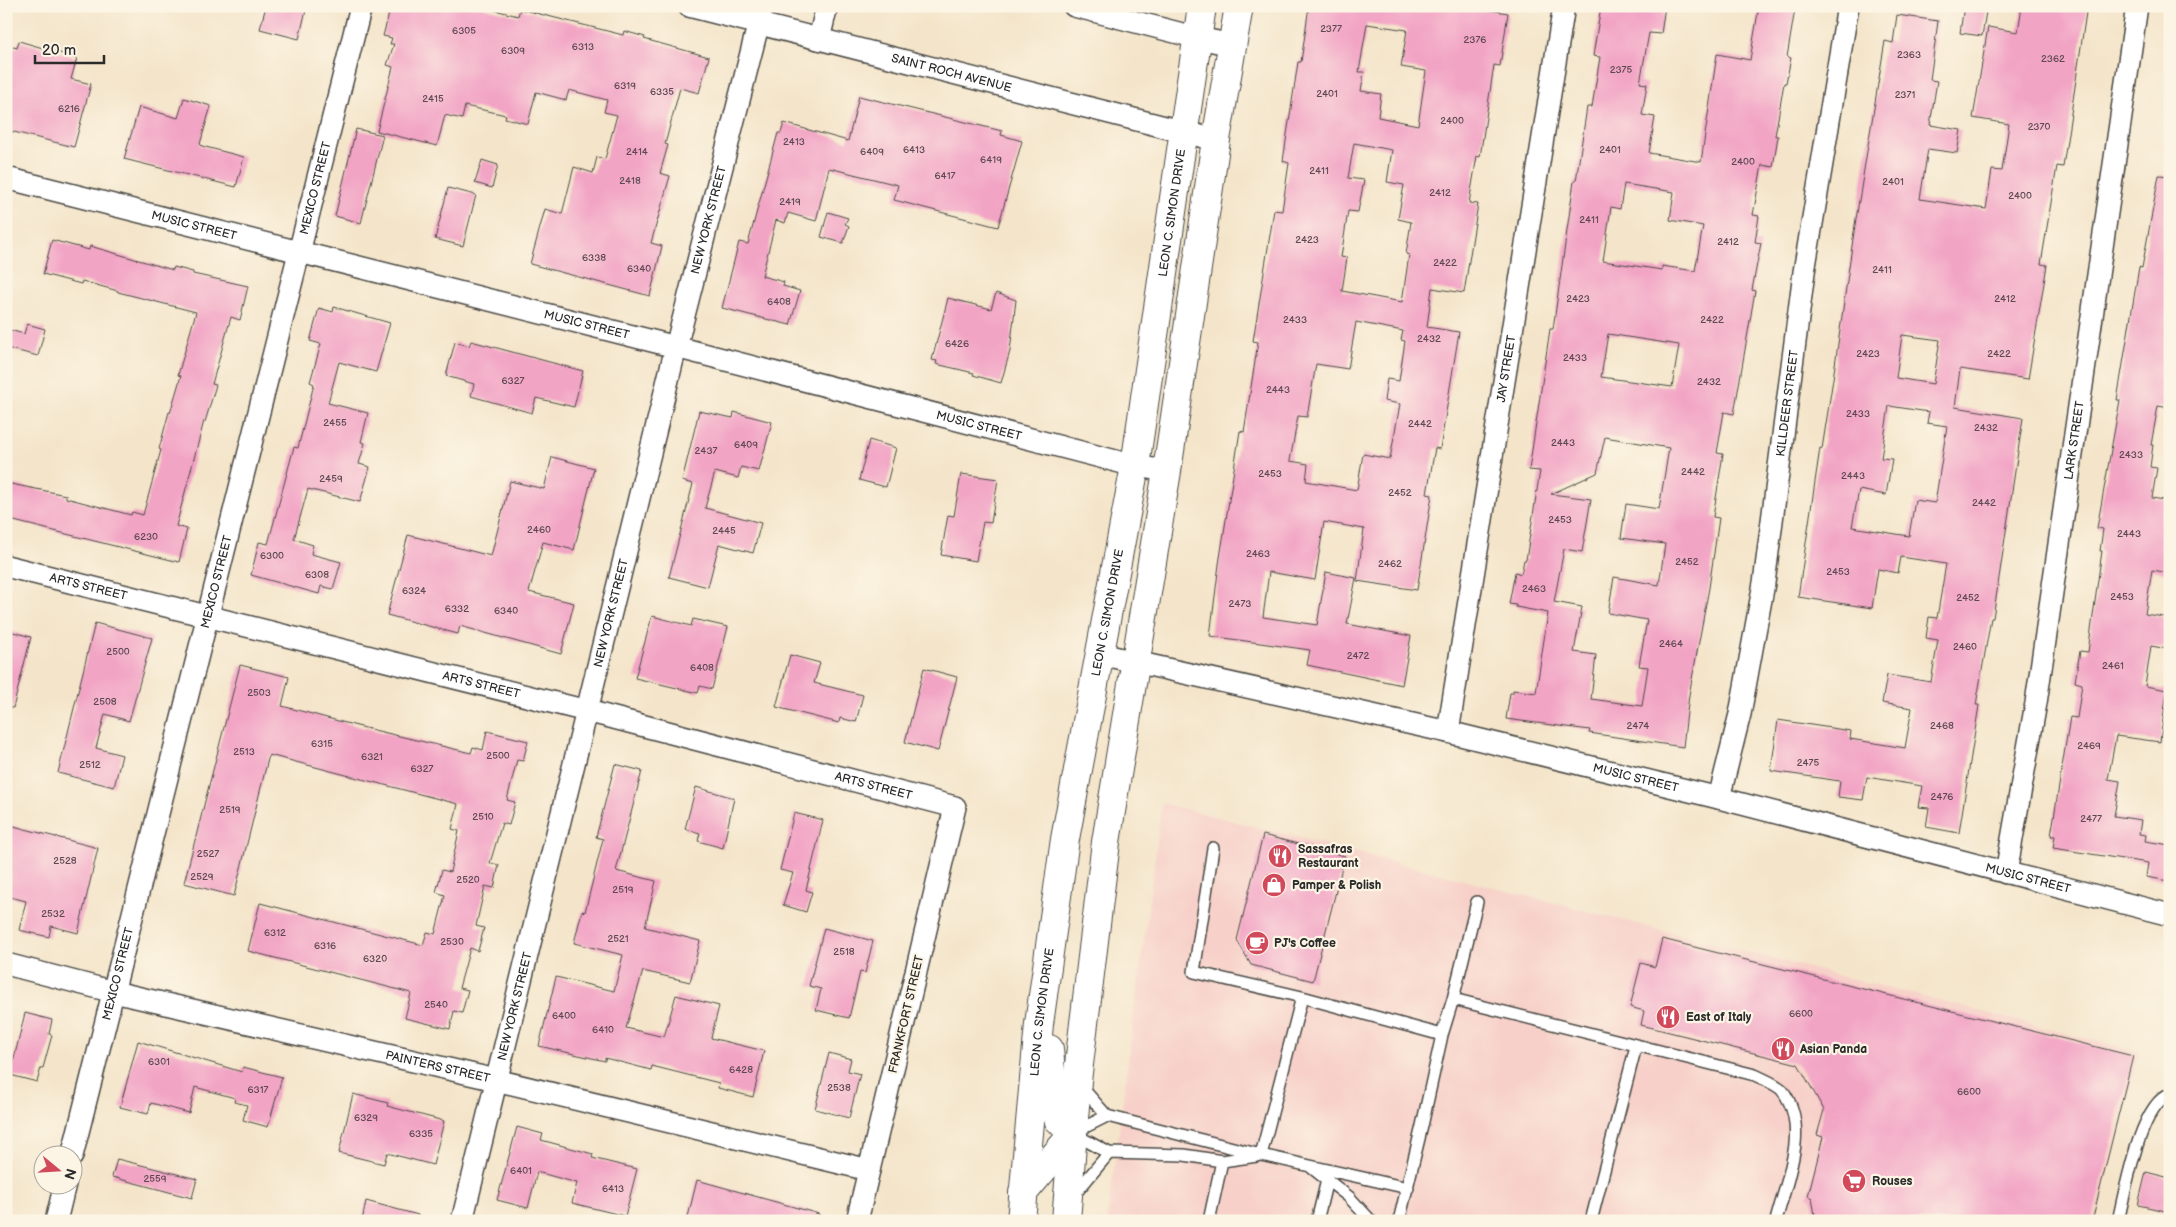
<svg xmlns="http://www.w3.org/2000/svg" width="2176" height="1227" font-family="'Balsamiq Sans',sans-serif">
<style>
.built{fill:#f7d1c9}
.building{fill:#f2a4c5;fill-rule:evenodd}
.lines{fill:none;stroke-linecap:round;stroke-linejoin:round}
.service-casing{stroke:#494743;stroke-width:14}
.minor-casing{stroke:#494743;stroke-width:24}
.secondary-casing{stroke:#494743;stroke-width:30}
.service{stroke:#fff;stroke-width:11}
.minor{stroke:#fff;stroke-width:21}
.secondary{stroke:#fff;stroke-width:28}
.labels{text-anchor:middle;stroke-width:4.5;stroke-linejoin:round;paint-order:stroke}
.number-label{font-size:10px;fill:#5d4952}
.street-label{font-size:12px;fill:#2b2b2b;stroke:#fcf5e5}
.poi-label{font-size:12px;font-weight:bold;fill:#2b2b2b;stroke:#fcf5e5;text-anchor:start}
</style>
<rect width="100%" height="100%" fill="#fcf5e5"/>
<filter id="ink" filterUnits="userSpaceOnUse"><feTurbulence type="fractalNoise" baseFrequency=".02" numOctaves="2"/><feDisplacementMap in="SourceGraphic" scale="10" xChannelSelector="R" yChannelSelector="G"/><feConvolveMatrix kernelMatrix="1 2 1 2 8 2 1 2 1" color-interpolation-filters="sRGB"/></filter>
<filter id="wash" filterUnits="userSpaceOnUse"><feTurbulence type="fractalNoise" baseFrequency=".0096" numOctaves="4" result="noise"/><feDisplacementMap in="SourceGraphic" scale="20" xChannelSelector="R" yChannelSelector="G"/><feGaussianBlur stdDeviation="1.12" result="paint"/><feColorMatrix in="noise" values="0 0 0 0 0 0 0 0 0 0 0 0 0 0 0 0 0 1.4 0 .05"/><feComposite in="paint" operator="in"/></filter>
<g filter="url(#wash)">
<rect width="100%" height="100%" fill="#f4e5ca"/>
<!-- built -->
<path class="built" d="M1162,803L2139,1052L2096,1221H1107Z"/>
<g id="blocks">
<!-- building -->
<path class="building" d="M266,6H307L299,39L260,29Z
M391,6H479L518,16L520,9L623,35L624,31L645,37L644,39L709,57L699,93L680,88L665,144L668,145L660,173L670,176L651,243L662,246L650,296L530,264L545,209L562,214L574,167L593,173L597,157L605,159L617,115L604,112L607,100L569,90L566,100L536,92L528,124L505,118L506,115L465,106L462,119L445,115L437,146L377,131L393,67L387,65L394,44H390L392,38L383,36Z
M1309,6H1466L1508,13L1500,66L1494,65L1480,157L1477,156L1469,203L1478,204L1464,293L1432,288L1427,327L1459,332L1440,449L1435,448L1427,494L1432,495L1417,590L1357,581L1364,529L1324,522L1315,580L1269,572L1263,617L1317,625L1326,572L1356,578L1347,624L1411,636L1402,685L1307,665L1310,650L1210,636L1219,564L1240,431L1244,432L1258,342L1253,341L1274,210L1282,211L1289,163L1283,161L1298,62H1301ZM1367,24L1407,30L1401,67L1426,71L1418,125L1378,117L1381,94L1361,91L1364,72H1359ZM1354,143L1392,150L1387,182L1404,185L1398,219L1411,222L1406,254L1409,255L1402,302L1342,291L1347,258L1341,257L1348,211L1358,212L1364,180L1348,178ZM1356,322L1403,331L1401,340L1405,341L1399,381L1387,379L1384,401L1400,404L1390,459L1363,454L1357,490L1306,481L1308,464L1290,461L1298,416L1307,417L1316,364L1348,369Z
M1601,6H1665L1661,34L1649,33L1640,83L1647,84L1642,115L1655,117L1649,153L1701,162L1717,54L1750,60L1759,6L1795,9L1787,57L1791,58L1786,83H1784L1775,136H1778L1773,167L1762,165L1753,215L1759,216L1755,242L1761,243L1752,290L1755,291L1734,414L1724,412L1717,453L1723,454L1713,517L1719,518L1709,588L1689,695L1683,747L1589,733L1590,730L1506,719L1510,693H1513V690L1536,693L1548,613L1516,607V605L1509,604L1515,572L1521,574L1524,560H1526L1540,471L1529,470L1550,329H1553L1574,181H1576L1587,107H1592L1600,57L1593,56ZM1624,184L1674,192L1670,220L1703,226L1695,271L1662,266V270L1603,261L1611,207L1620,209ZM1608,334L1679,345L1672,387L1601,377ZM1605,437L1669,448L1659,509L1626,504L1621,538L1665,544L1659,585L1614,577L1608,613L1647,620L1639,666L1648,667L1642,706L1591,699L1596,655L1574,652L1582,607L1554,602L1564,549L1582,552L1591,499L1551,494L1597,473Z
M1964,6H1987L1982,36L1960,33Z
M2022,6H2087L2063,167L2057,166L2041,264L2047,265L2028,379L1960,369L1955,407L2023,418L1993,618H1991L1976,705H1979L1959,833L1926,827L1929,808L1918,807L1922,786L1867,777L1863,800L1838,797L1840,781L1771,771L1778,720L1851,731L1850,739L1905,748L1912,708L1882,703L1887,675L1931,682L1938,640L1926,638L1929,617L1937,618L1946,564L1901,557L1898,573L1878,569L1872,608L1798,597L1820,448L1822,449L1833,379L1855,225L1885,41L1893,43L1897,15L1938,21L1930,80L1937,81L1930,125L1961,130L1957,153L1928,149L1920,199L1986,209L1992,170L2002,171L2009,124L1973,118L1988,27L2018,32ZM1902,335L1940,340L1933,384L1896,378ZM1889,406L1929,412L1927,423L1947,426L1935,503L1915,500L1909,536L1852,527L1859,490L1886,495L1892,459L1881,458Z
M19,41L77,58L71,79L91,84L74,147L6,130V45L17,48Z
M859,96L1002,131L1001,135L1022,141L998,227L894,200L898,185L829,168L816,221L788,213L785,223L776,220L762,276L784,282L783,286L800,291L790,325L722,308L739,242L748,244L778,133H781L784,123L848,141Z
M184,98L211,106L200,144L202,146L244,157L236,187L124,159L139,107L178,118Z
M356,129L383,135L361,223L335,216Z
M482,160L498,165L492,188L475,183Z
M2159,175L2170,176V408L2158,406L2151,445H2153L2150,467L2157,468L2152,498L2170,501V573L2152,570L2145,614L2170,618V634L2168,649L2151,646L2145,686L2167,690L2160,742L2116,736L2108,779L2120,781L2114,816L2141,820L2139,834L2146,835L2145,841L2170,845V881L2146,877L2148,863L2053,848L2055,836H2051L2070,717L2077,718L2082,684L2075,682L2080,651L2088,652L2102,551H2100L2103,529L2097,528L2120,400H2117L2139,267L2142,268Z
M448,188L476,195L463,246L435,239Z
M828,212L848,218L845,224L849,226L843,243L821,237Z
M52,240L89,250L90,246L173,270L174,267L193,272V274L248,286L240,320L231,317L212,384L216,385L205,422L204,421L176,526L187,529L179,562L6,519V483L66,495V498L131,515L132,512L143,515L161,450L159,449L169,412L170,413L181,376L178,375L196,312L118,292V291L82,281L81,284L43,274Z
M996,293L1016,300L1010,351L1001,383L973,375L974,373L936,364L937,361L932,360L948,298L991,309Z
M334,307L390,323L376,372L339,362L328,403L368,413L361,442L365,443L359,464L370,467L360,502L308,489L294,539L313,545L311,554L341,562L333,589L321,586L319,594L251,575L259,542L268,544L294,447L298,448L314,384L310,382L321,344L310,341L319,308L333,312Z
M27,324L45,329L38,356L6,348V329L24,334Z
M471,341L583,371L574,407L536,398L532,413L471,396L474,384L446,376L455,342L469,346Z
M699,411L733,418L734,412L772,422L759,471L741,467L738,478L715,472L705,508L761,523L753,553L719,544L708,587L669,577L693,484L682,481Z
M869,440L896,448L886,487L859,480Z
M552,457L594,468L574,550L543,542L529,592L574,603L561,654L460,626L458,634L387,615L408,535L491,556L510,481L544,489Z
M961,474L998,479L991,523L983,522L976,561L941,555L948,515L954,516Z
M652,616L691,626L693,619L728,627L712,689L700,686L698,693L635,678Z
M95,623L152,638L129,721L105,714L96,748L122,755L114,787L58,773Z
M6,630L31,637L13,708L6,707Z
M790,655L820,663L814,683L863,695L856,722L840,718L839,723L776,707Z
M240,665L289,677L282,706L357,726L471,753L473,747L483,750L487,731L528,741L523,761L517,760L507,800L515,802L509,825L502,823L490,863L499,865L494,888L485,886L476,926L484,928L478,951L470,948L459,988L468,990L462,1013L454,1011L450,1029L405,1018L411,993L248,951L260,903L423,945L427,932L435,934L445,895L436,892L442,870L450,872L459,831L452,829L458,804L269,755L234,896L184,883Z
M924,668L957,677L938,751L905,742Z
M615,764L642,771L616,871L656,881L645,927L700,941L690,982L643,971L626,1028L664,1037L676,995L719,1006L711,1038L764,1051L753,1097L718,1088L719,1083L652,1066L651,1070L605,1058V1061L539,1046L556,977L614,991L623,955L574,943L582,911L585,912L603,839L596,837Z
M696,787L734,798L723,848L698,841L700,833L685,829Z
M794,813L823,820L806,890L812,892L806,912L783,905L793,873L780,870Z
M6,824L98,848L78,933L51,926L49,937L19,930L26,901L6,896Z
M1263,835L1345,856L1313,981L1251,965L1237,940Z
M824,928L873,941L865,973L860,972L849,1018L816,1010L821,989L809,986Z
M1662,939L2133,1056L2092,1221H1816L1812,1198L1808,1196L1823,1137L1817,1135L1824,1110L1798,1064L1641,1025L1644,1011L1630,1007L1641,963L1655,967Z
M25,1013L52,1020L49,1034L52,1035L43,1068H41L37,1082L10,1075Z
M138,1041L242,1072L243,1067L282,1077L268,1127L243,1120L247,1105L234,1102L235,1098L195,1087L189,1113L151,1103L148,1114L120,1107Z
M829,1053L851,1059L848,1071L860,1074L849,1118L815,1109Z
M353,1094L388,1103L387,1106L444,1121L433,1165L387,1153L384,1164L339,1153Z
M517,1127L543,1134L541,1140L593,1154L592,1158L637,1169L625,1216L572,1203L577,1183L537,1172L528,1208L497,1200Z
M117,1159L197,1179L192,1198L112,1177Z
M2146,1172L2170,1178V1212L2138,1205Z
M697,1180L819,1214L818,1221H687Z
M366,1201L418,1215L417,1221H362Z"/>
</g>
</g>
<g filter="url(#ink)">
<use href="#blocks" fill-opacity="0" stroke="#494743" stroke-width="1"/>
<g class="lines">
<!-- service casing -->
<g class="service-casing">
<path id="service" d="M1213,848L1194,972L1302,997L1442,1035
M1453,999L1755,1075C1763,1079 1776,1084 1782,1090C1811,1127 1786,1181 1776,1221
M1079,1084L1107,1116L1261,1155L1408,1188
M1075,1132L1107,1116
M1074,1134L1109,1153L1184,1155L1222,1161L1257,1156
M1261,1155L1302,997
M1312,1168L1349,1197L1371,1221
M1073,1196L1109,1153
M1209,1221L1222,1161
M1317,1221L1327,1180
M1399,1221L1422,1126L1442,1035L1453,999L1477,902
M1591,1221L1636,1046
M2118,1221C2125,1192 2140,1104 2170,1094"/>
</g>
<!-- minor casing -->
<g class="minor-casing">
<g id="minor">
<path id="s1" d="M689,6L1216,140"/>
<path d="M1074,6L1198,38L1233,45"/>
<path d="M819,39L827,6"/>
<path id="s2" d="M6,178L676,347L1135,466L1167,471"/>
<path id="s3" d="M6,566L587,711L955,807L857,1221"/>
<path id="s4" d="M1100,654L1448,732L1719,798L2170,915"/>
<path id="s5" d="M1448,732L1564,6"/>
<path id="s6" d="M1719,798L1740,714L1764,583L1804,272L1848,6"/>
<path id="s7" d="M2006,873L2036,703L2137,6"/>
<path id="s8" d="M6,964L114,992L496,1080L869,1170"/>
<path id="s9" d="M72,1156L361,6"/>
<path d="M56,1221L65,1184"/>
<path id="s10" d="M462,1221L676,347L763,6"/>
</g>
</g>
<!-- secondary casing -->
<g class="secondary-casing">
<g id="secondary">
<path d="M1049,1049L1051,1073L1058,1119L1073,1134"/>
<path d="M1023,1193L1073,1134"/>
<path id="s11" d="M1021,1221L1039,1024L1065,839L1135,466L1202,6"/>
<path d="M1066,1221L1077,1081L1106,842L1167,471L1216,140L1239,6"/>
</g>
</g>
<!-- service -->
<use href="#service" class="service"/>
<!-- minor -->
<use href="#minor" class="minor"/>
<!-- secondary -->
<use href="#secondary" class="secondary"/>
</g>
</g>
<!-- icons -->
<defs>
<g id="restaurant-disc" transform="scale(1.25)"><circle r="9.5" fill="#d1495b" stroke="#fcf5e5"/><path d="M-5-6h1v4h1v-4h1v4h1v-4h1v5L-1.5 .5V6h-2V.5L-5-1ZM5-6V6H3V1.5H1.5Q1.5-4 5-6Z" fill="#fff"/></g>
<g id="shop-disc" transform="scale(1.25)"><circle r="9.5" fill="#d1495b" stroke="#fcf5e5"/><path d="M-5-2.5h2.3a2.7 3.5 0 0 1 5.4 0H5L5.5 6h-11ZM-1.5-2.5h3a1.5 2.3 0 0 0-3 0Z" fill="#fff"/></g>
<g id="cafe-disc" transform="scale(1.25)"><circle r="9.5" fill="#d1495b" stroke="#fcf5e5"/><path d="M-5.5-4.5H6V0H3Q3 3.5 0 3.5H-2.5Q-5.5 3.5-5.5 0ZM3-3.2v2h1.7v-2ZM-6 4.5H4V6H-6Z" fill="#fff"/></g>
<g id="supermarket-disc" transform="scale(1.25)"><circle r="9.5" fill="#d1495b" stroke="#fcf5e5"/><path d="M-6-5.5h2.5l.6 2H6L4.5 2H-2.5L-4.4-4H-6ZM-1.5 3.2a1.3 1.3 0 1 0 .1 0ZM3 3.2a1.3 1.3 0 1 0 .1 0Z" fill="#fff"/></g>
</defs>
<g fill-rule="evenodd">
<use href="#restaurant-disc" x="1280" y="856"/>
<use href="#shop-disc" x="1274" y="885"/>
<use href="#cafe-disc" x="1257" y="943"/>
<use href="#restaurant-disc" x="1668" y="1017"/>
<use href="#restaurant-disc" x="1783" y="1049"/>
<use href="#supermarket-disc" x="1854" y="1181"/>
</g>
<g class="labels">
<!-- number labels -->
<g class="number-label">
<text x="1331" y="32">2377</text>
<text x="464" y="34">6305</text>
<text x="1475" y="43">2376</text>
<text x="583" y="50">6313</text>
<text x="513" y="54">6309</text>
<text x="1909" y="58">2363</text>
<text x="2053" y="62">2362</text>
<text x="1621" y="73">2375</text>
<text x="625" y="89">6319</text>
<text x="662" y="95">6335</text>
<text x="1327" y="97">2401</text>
<text x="1905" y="98">2371</text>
<text x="433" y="102">2415</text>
<text x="69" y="112">6216</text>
<text x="1452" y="124">2400</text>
<text x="2039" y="130">2370</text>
<text x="794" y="145">2413</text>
<text x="914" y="153">6413</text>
<text x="1610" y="153">2401</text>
<text x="637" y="155">2414</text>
<text x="872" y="155">6409</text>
<text x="991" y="163">6419</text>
<text x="1743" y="165">2400</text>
<text x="1319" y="174">2411</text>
<text x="945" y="179">6417</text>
<text x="630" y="184">2418</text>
<text x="1893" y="185">2401</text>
<text x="1440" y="196">2412</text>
<text x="2020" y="199">2400</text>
<text x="790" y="205">2419</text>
<text x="1589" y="223">2411</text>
<text x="1307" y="243">2423</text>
<text x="1728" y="245">2412</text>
<text x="594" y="261">6338</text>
<text x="1445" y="266">2422</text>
<text x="639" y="272">6340</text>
<text x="1882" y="273">2411</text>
<text x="1578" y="302">2423</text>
<text x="2005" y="302">2412</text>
<text x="779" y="305">6408</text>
<text x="1295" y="323">2433</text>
<text x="1712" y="323">2422</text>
<text x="1429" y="342">2432</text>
<text x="957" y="347">6426</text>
<text x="1868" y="357">2423</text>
<text x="1999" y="357">2422</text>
<text x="1575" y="361">2433</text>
<text x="513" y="384">6327</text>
<text x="1709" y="385">2432</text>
<text x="1278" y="393">2443</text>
<text x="1858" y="417">2433</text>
<text x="335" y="426">2455</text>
<text x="1420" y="427">2442</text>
<text x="1986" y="431">2432</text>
<text x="1563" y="446">2443</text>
<text x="746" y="448">6409</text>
<text x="706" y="454">2437</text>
<text x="2131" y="458">2433</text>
<text x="1693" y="475">2442</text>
<text x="1270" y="477">2453</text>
<text x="1853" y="479">2443</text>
<text x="331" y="482">2459</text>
<text x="1400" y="496">2452</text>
<text x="1984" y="506">2442</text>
<text x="1560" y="523">2453</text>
<text x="539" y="533">2460</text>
<text x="724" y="534">2445</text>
<text x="2129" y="537">2443</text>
<text x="146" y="540">6230</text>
<text x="1258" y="557">2463</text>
<text x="272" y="559">6300</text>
<text x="1687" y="565">2452</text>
<text x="1390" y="567">2462</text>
<text x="1838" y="575">2453</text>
<text x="317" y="578">6308</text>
<text x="1534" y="592">2463</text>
<text x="414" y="594">6324</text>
<text x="2122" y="600">2453</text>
<text x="1968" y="601">2452</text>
<text x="1240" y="607">2473</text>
<text x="457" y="612">6332</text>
<text x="506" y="614">6340</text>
<text x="1671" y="647">2464</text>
<text x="1965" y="650">2460</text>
<text x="118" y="655">2500</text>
<text x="1358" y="659">2472</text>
<text x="2113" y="669">2461</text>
<text x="702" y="671">6408</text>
<text x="259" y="696">2503</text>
<text x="105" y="705">2508</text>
<text x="1638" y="729">2474</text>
<text x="1942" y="729">2468</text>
<text x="322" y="747">6315</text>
<text x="2089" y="749">2469</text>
<text x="244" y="755">2513</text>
<text x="498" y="759">2500</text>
<text x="372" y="760">6321</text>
<text x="1808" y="766">2475</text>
<text x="90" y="768">2512</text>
<text x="422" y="772">6327</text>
<text x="1942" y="800">2476</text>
<text x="230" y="813">2519</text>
<text x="483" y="820">2510</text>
<text x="2091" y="822">2477</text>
<text x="208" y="857">2527</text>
<text x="65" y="864">2528</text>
<text x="202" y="880">2529</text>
<text x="468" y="883">2520</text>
<text x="623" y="893">2519</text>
<text x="53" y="917">2532</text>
<text x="275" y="936">6312</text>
<text x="618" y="942">2521</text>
<text x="452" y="945">2530</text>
<text x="325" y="949">6316</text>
<text x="844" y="955">2518</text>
<text x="375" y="962">6320</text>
<text x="436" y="1008">2540</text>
<text x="1801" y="1017">6600</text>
<text x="564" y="1019">6400</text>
<text x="603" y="1033">6410</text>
<text x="159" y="1065">6301</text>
<text x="741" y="1073">6428</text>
<text x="839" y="1091">2538</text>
<text x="258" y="1093">6317</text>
<text x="1969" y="1095">6600</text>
<text x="366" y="1121">6329</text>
<text x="421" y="1137">6335</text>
<text x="521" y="1174">6401</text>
<text x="155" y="1182">2559</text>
<text x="613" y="1192">6413</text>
</g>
<!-- street labels -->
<g class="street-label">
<text dy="4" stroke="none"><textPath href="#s1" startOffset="271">SAINT ROCH AVENUE</textPath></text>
<text dy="4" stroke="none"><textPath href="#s9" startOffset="998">MEXICO STREET</textPath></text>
<text dy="4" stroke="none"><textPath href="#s11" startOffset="1020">LEON C. SIMON DRIVE</textPath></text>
<text dy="4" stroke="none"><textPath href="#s10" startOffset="1031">NEW YORK STREET</textPath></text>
<text dy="4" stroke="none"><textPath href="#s2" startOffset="194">MUSIC STREET</textPath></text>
<text dy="4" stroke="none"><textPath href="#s2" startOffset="599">MUSIC STREET</textPath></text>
<text dy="4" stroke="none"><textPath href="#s5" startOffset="368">JAY STREET</textPath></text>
<text dy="4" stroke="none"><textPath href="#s6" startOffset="401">KILLDEER STREET</textPath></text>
<text dy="4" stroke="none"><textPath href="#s2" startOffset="1004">MUSIC STREET</textPath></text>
<text dy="4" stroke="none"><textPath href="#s7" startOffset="438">LARK STREET</textPath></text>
<text dy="4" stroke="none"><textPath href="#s9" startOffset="592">MEXICO STREET</textPath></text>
<text dy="4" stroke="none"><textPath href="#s3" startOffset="85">ARTS STREET</textPath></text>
<text dy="4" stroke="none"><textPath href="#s10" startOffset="626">NEW YORK STREET</textPath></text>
<text dy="4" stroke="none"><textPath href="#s11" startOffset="615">LEON C. SIMON DRIVE</textPath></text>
<text dy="4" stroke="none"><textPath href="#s3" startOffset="490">ARTS STREET</textPath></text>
<text dy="4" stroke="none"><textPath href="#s4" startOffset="550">MUSIC STREET</textPath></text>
<text dy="4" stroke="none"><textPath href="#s3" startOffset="895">ARTS STREET</textPath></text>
<text dy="4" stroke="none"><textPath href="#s4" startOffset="955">MUSIC STREET</textPath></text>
<text dy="4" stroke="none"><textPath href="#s9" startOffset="188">MEXICO STREET</textPath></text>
<text dy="4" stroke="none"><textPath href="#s10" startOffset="221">NEW YORK STREET</textPath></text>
<text dy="4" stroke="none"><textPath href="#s11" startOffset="210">LEON C. SIMON DRIVE</textPath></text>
<text transform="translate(906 1014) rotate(-77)" y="4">FRANKFORT STREET</text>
<text dy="4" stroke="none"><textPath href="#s8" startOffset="444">PAINTERS STREET</textPath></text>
</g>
<!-- poi labels -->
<g class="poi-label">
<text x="1298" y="853">Sassafras<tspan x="1298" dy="14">Restaurant</tspan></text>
<text x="1292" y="889">Pamper &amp; Polish</text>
<text x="1274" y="947">PJ's Coffee</text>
<text x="1686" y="1021">East of Italy</text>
<text x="1800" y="1053">Asian Panda</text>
<text x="1872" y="1185">Rouses</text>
</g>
</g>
<!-- margin -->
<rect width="2176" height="1227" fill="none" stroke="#fcf5e5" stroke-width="25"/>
<!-- north arrow -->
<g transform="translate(58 1170) rotate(108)"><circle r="24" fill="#fcf5e5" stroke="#a8a49b"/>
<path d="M0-4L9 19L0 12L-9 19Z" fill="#d1495b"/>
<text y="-8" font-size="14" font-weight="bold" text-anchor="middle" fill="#2b2b2b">N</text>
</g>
<!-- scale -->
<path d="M35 55v8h69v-8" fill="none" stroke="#2b2b2b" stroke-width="2.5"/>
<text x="42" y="55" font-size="15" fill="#2b2b2b" stroke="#fcf5e5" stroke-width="4" paint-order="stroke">20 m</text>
</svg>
